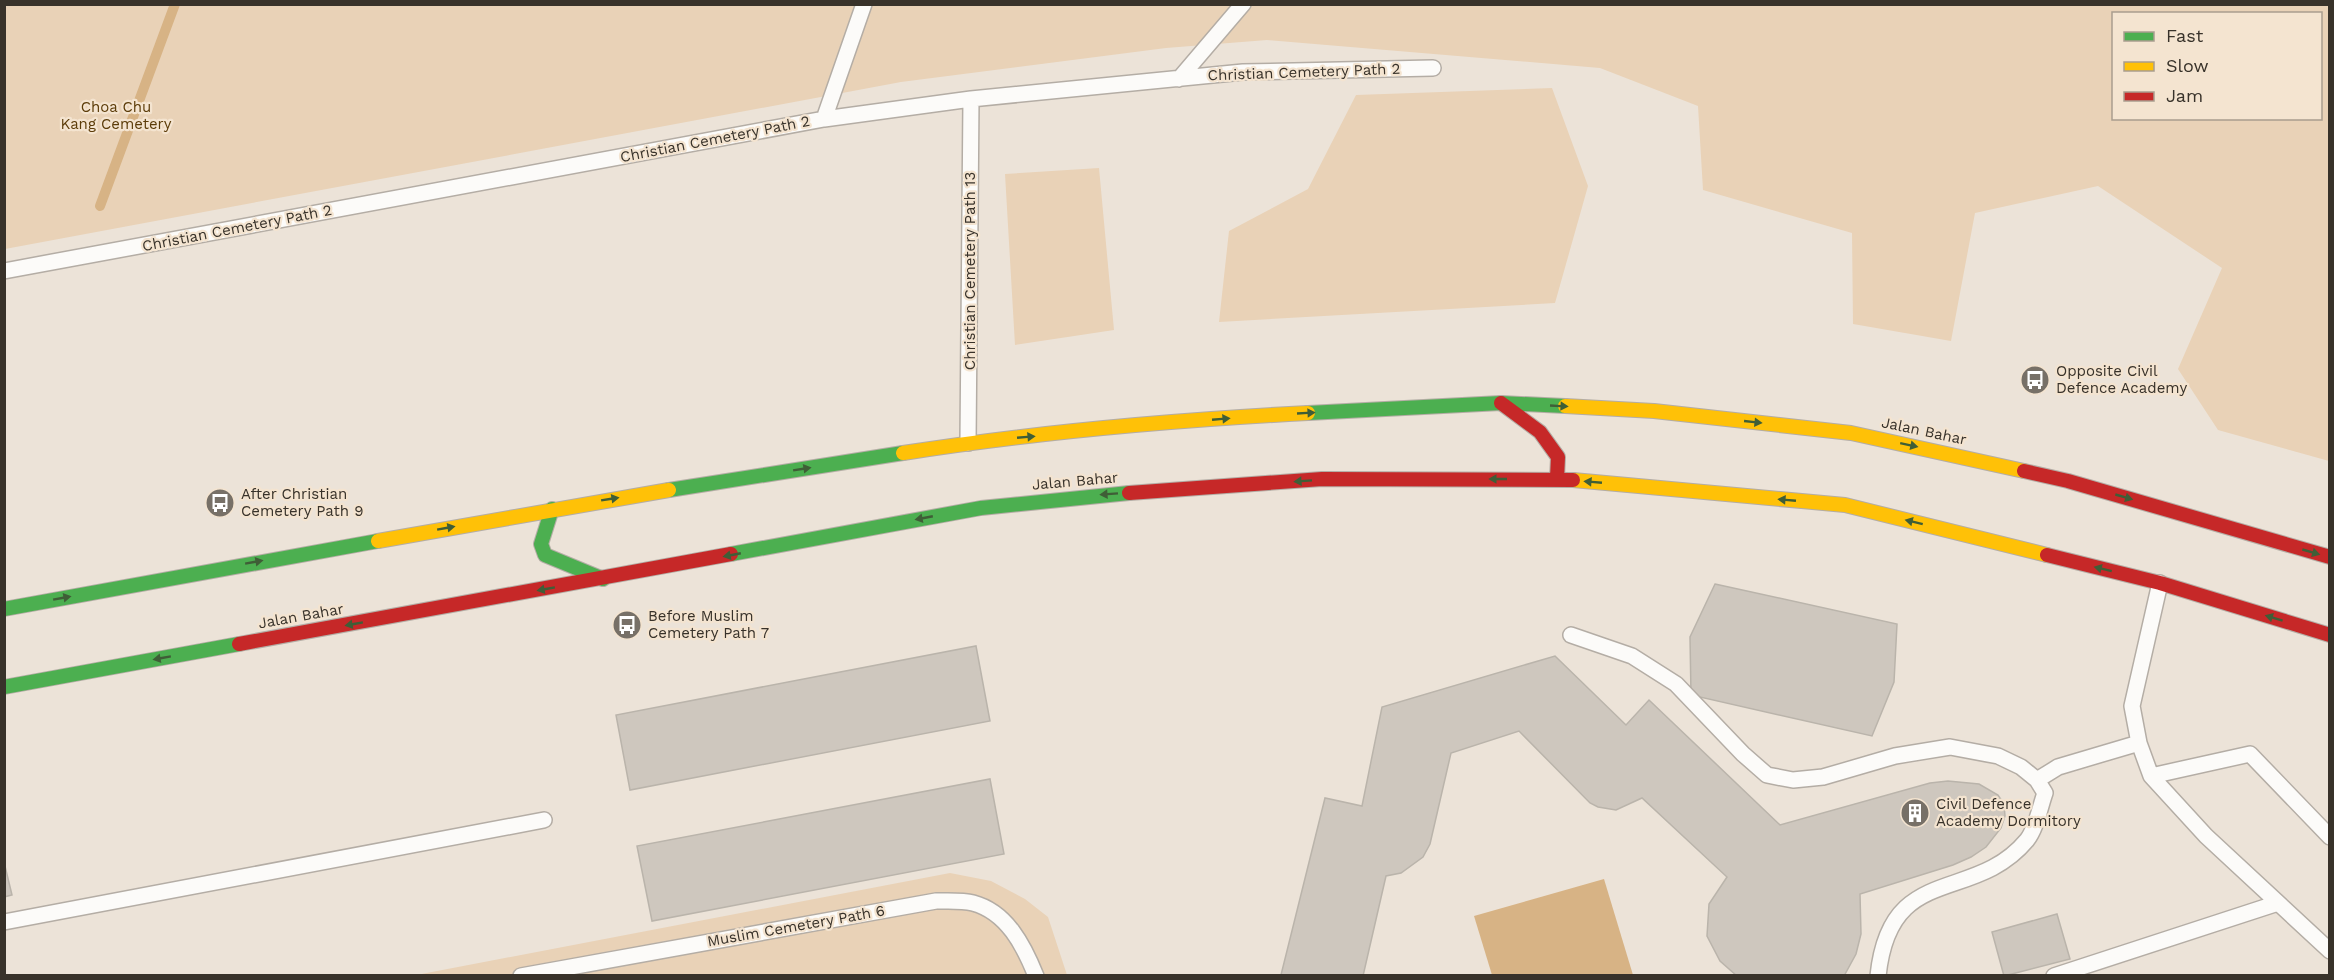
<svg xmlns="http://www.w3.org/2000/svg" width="2334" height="980" font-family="'Work Sans',sans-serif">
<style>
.green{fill:#e9d2b7;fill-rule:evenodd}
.water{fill:#d7b385}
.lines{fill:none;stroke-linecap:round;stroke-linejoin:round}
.stream{stroke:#d7b385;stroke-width:10}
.building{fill:#cec7be;stroke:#bab4ab;stroke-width:1.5}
.lane-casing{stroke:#b4ada5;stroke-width:18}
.fast-casing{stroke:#b4ada5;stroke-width:16}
.slow-casing{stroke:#b4ada5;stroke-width:16}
.jam-casing{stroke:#b4ada5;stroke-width:16}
.lane{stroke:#fcfbf9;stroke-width:15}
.fast{stroke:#4caf50;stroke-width:14}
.slow{stroke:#ffc107;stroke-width:14}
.jam{stroke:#c62828;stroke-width:14}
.oneway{fill:#3f5e37}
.labels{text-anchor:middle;stroke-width:4.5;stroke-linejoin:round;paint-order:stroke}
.street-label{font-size:15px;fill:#38322a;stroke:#f4e4d0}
.park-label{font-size:15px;fill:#5c3c09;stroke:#f4e4d0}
.poi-label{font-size:15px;fill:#38322a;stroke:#f4e4d0;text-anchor:start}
</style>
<rect width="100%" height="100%" fill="#ece3d8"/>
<!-- green -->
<path class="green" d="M5,5H2329V461L2218,430L2178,369L2222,268L2098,186L1975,213L1951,341L1853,324L1852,233L1703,190L1698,106L1600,68L1267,40L1166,48L901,82L5,249ZM2114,14H2320V118H2114Z
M1552,88L1588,186L1555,303L1219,322L1229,231L1308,189L1356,95Z
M1099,168L1114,330L1015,345L1005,174Z
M950,873L991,881L1025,899L1048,917L1067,975L411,976Z"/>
<!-- water -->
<path class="water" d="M1604,879L1633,975H1492L1474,916Z"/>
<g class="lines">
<!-- stream -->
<path class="stream" d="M100,206L175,4"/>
</g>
<!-- building -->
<path class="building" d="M1715,584L1897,624L1894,682L1872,736L1691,695L1690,637Z
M976,646L990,721L630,790L616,715Z
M1555,656L1626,725L1649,700L1780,825L1930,783L1948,781L1979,784L1998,795L2004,804L2005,816L2001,828L1986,847L1971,857L1953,865L1860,894L1861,934L1856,954L1844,976H1737L1720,961L1707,936L1709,904L1727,877L1642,798L1616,810L1598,807L1590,803L1519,731L1451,753L1430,844L1423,857L1401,873L1386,876L1363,976H1279L1281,975L1325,798L1362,806L1382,707Z
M990,779L1004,854L652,921L637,846Z
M4,862L12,895L4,897Z
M2057,914L2070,959L2004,976L1992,932Z"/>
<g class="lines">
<!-- lane casing -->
<g class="lane-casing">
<path id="lane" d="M1179,79L1243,4
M824,119L864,4
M4,271L824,119L971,99L1243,72L1433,68
M968,443L971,99
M2160,583L2132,706L2139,743L2151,776L2206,836L2330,951
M1571,635L1632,656L1676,684L1743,754L1767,775L1793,780L1823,777L1895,756L1950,747L1998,756L2021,767L2037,780
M2151,776L2250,754L2330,837
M4,922L544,820
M521,976L936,901C947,901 962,900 973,903C1007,912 1024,946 1036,976
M1878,976C1890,861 1973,905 2027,840C2036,829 2040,807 2045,793L2037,780L2058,767L2139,743
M2054,976L2278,903"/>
</g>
<!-- fast casing -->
<g class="fast-casing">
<path id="fast" d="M1308,413L1501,403L1565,406
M669,490L903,453
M552,509L541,544L545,555L603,579
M731,554L981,508L1129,493
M4,609L378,541
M4,687L239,644"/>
</g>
<!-- slow casing -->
<g class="slow-casing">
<path id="slow" d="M1565,406L1654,411L1851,433L2024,471
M903,453C1037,432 1174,420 1308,413
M1573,480L1845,505L2047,555
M378,541L669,490"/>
</g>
<!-- jam casing -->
<g class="jam-casing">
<path id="jam" d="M1501,403L1540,432L1558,457L1557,479
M2024,471L2068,481L2330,557
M1129,493L1322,479L1573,480
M2047,555L2160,583L2330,635
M239,644L731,554"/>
</g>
<!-- lane -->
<use href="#lane" class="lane"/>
<!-- fast -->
<use href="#fast" class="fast"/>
<!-- slow -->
<use href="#slow" class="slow"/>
<!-- jam -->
<use href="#jam" class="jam"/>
</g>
<!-- one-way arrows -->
<defs><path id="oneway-solid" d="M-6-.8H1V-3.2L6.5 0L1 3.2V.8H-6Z" transform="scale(1.5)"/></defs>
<g class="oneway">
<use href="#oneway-solid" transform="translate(1559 406) rotate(3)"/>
<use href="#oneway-solid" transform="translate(1306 413) rotate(-3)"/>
<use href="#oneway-solid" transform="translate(1221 419) rotate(-5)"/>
<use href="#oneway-solid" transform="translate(1753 422) rotate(6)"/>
<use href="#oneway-solid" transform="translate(1026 437) rotate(-5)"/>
<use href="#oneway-solid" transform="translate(1909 445) rotate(12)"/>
<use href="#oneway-solid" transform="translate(802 469) rotate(-9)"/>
<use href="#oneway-solid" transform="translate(1498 479) rotate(180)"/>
<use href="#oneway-solid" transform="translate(1303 481) rotate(176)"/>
<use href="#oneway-solid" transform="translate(1593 482) rotate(-175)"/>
<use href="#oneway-solid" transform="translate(1109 494) rotate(176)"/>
<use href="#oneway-solid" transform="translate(2124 497) rotate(16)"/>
<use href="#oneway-solid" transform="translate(610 499) rotate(-9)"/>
<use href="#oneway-solid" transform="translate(1787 500) rotate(-175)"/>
<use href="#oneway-solid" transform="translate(924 518) rotate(169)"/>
<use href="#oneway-solid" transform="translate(1914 522) rotate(-166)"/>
<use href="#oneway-solid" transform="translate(446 528) rotate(-10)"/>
<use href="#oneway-solid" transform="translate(2311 552) rotate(16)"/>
<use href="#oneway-solid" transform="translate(732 555) rotate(169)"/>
<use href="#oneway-solid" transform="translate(254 562) rotate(-10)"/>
<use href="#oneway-solid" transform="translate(2103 569) rotate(-166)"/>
<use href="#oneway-solid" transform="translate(546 589) rotate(170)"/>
<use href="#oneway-solid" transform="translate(62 598) rotate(-10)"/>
<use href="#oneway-solid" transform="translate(2274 618) rotate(-163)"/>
<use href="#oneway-solid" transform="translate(354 624) rotate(170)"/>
<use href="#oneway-solid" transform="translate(162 658) rotate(170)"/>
</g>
<!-- icons -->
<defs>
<g id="bus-disc" transform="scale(1.5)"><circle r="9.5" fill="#777067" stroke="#f4e4d0"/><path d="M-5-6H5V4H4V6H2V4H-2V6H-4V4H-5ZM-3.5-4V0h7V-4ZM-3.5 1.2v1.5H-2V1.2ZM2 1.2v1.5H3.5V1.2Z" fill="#fff"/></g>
<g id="building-disc" transform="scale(1.5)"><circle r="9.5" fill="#777067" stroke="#f4e4d0"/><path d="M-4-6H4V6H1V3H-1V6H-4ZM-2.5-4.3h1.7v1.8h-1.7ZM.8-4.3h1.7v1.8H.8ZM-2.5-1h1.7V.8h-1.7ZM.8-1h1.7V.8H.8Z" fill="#fff"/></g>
</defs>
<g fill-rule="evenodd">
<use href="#bus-disc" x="2035" y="380"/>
<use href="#bus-disc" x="220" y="503"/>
<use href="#bus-disc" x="627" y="625"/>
<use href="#building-disc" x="1915" y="813"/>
</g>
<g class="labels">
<!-- street labels -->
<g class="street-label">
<text transform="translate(1304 72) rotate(-2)" y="5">Christian Cemetery Path 2</text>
<text transform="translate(715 139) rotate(-11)" y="5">Christian Cemetery Path 2</text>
<text transform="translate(237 228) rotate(-11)" y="5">Christian Cemetery Path 2</text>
<text transform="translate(970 271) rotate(-90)" y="5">Christian Cemetery Path 13</text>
<text transform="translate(1924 431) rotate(12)" y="5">Jalan Bahar</text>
<text transform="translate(1075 481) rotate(-5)" y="5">Jalan Bahar</text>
<text transform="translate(301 616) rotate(-10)" y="5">Jalan Bahar</text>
<text transform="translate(796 926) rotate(-10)" y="5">Muslim Cemetery Path 6</text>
</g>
<!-- park labels -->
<g class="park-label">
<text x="116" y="112">Choa Chu<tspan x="116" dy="17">Kang Cemetery</tspan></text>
</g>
<!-- poi labels -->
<g class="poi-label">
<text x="2056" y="376">Opposite Civil<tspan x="2056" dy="17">Defence Academy</tspan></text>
<text x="241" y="499">After Christian<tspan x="241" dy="17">Cemetery Path 9</tspan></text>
<text x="648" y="621">Before Muslim<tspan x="648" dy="17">Cemetery Path 7</tspan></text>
<text x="1936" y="809">Civil Defence<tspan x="1936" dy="17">Academy Dormitory</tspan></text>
</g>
</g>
<!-- border -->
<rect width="2334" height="980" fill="none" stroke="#38322a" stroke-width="12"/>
<!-- legend -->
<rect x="2112" y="12" width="210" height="108" fill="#f4e4d0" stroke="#a99d8e" stroke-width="1.5"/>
<rect x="2124" y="32" width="30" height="9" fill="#4caf50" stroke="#a99d8e" stroke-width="1.5"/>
<text x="2166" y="42" font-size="18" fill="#38322a">Fast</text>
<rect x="2124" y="62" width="30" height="9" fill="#ffc107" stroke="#a99d8e" stroke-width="1.5"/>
<text x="2166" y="72" font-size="18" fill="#38322a">Slow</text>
<rect x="2124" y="92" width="30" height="9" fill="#c62828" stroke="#a99d8e" stroke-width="1.5"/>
<text x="2166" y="102" font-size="18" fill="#38322a">Jam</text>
</svg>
